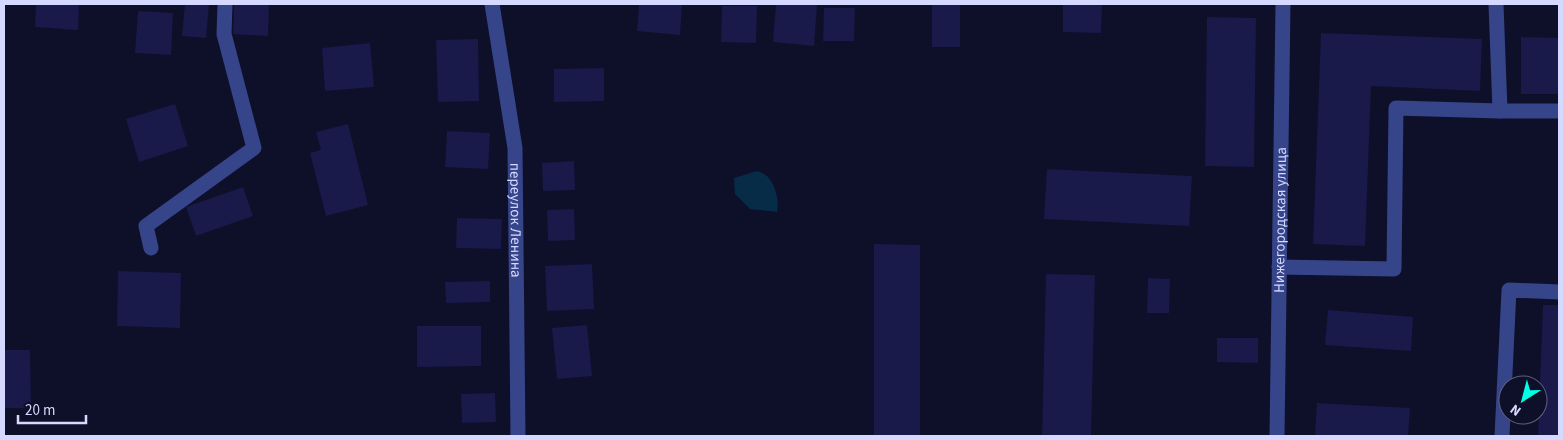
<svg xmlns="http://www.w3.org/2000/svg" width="1563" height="440" font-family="'Source Sans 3',sans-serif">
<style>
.water{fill:#072c48}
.building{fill:#19194a}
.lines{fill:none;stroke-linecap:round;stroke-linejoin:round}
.minor{stroke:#36448a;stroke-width:15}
.labels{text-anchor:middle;stroke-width:5;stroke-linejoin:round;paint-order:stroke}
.street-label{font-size:15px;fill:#d5d9ff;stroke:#0e0f28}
</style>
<rect width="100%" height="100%" fill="#0e0f28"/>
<!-- water -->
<path class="water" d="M757,171C760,172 765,174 768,177C776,186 779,201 777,212L750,209L735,194L734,178Z"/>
<!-- building -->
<path class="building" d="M36,4H79L78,30L35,27Z
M185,4H209L206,38L182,36Z
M234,4H269L268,36L233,34Z
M639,4H682L680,35L637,31Z
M776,4L817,5L814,46L773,42Z
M1063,4H1102L1101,33L1063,32Z
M932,5H960V47H932Z
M722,6H757L756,43L721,42Z
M824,8H855L854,41H823Z
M138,11L173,13L171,55L135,53Z
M1207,17L1256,18L1254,167L1205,166Z
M1321,33L1482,39L1480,91L1371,86L1365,246L1313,244Z
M1521,37L1559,38V94H1521Z
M478,39L479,101L438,102L436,40Z
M370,43L374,87L325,91L322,48Z
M604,68V101L554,102V69Z
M175,104L188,146L139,162L126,119Z
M348,124L368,205L326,216L310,153L321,150L316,132Z
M447,131L490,133L488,169L445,167Z
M574,161L575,190L543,191L542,163Z
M1047,169L1192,176L1189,226L1044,219Z
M243,187L253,216L196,236L186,207Z
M574,209L575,240L548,241L547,210Z
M457,218L502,219L501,249L456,248Z
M874,244L920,245V436H874Z
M592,264L594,309L547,311L545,266Z
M118,271L181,273L180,328L117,326Z
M1046,274L1095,275L1091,436H1042Z
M1148,278L1170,279L1169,313H1147Z
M490,281V302L446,303L445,282Z
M1543,305H1559V436H1538Z
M1328,310L1413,317L1411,351L1325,345Z
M587,325L592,376L557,379L552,328Z
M417,326H481V366L417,367Z
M1217,338H1258V363L1217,362Z
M4,350H30L31,408H4Z
M495,393L496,422L462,423L461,394Z
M1317,403L1410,408L1408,436H1315Z"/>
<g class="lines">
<!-- minor -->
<g class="minor">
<path id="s1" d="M492,4L515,148L518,436"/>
<path d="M1496,4L1500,111H1559"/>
<path d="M151,248L146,226L254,148L224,34L225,4"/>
<path d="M1279,267L1394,269L1396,108L1500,111"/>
<path id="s2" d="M1277,436L1283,4"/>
<path d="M1502,436L1509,290L1559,292"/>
</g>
</g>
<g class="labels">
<!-- street labels -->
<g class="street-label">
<text dy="5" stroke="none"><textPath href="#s1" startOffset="218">переулок Ленина</textPath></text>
<text dy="5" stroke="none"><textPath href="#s2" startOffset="216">Нижегородская улица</textPath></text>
</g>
</g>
<!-- border -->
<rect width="1563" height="440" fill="none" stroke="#d5d9ff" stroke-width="10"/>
<!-- north arrow -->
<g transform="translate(1523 400) rotate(216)"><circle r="24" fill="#0e0f28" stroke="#5e607e"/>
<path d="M0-4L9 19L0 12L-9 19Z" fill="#01ffe4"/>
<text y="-8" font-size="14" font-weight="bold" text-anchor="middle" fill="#d5d9ff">N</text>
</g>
<!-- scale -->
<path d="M18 415v8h68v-8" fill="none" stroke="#d5d9ff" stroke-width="2.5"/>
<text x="25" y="415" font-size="15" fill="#d5d9ff" stroke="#0e0f28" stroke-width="4" paint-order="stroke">20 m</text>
</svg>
